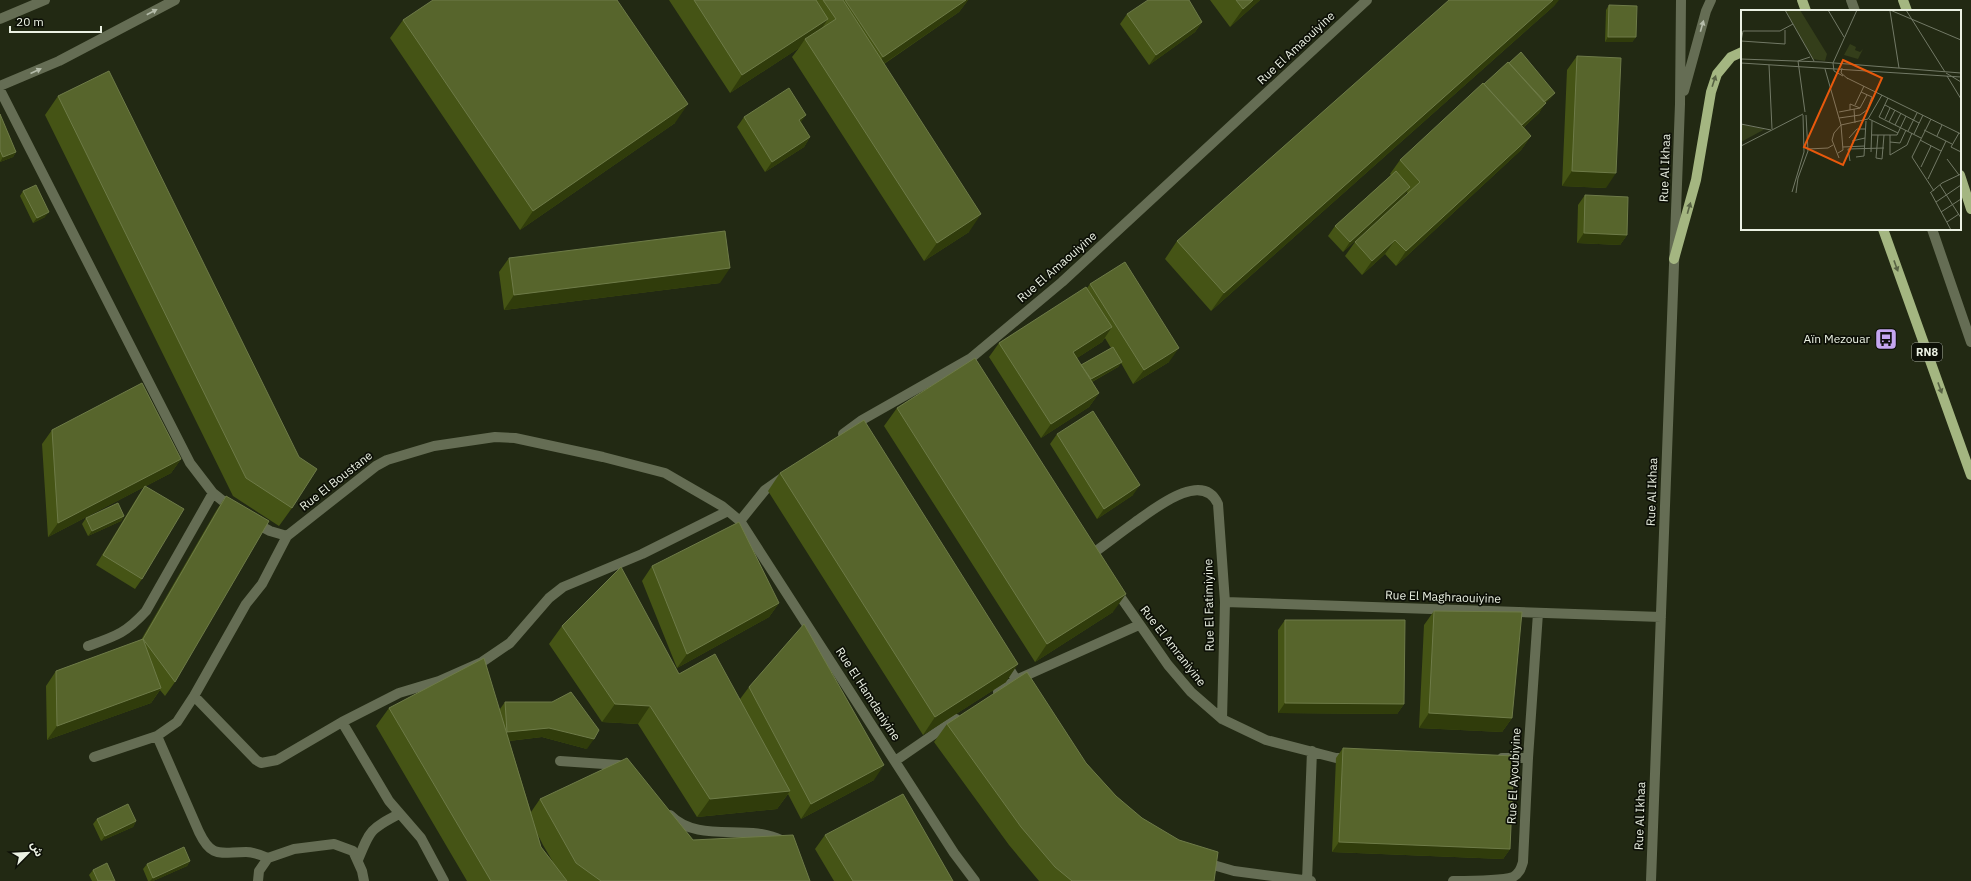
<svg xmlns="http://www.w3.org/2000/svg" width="1971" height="881" font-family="'IBM Plex Sans','Noto Sans Arabic',sans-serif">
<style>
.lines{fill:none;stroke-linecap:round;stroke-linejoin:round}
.minor{stroke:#656d54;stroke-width:10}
.major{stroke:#a4b681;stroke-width:10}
.wall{fill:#455415;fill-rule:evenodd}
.shaded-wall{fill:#303c0b}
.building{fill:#57652c;stroke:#6e7b48}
.oneway{fill:#b5bcaa}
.oneway2{fill:#586344}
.labels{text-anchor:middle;stroke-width:3.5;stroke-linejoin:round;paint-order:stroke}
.shield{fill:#0d1007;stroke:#a8aea1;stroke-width:1}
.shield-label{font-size:11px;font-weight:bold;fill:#ebf1e3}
.street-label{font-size:12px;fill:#ebf1e3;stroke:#0d1007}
.poi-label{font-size:12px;fill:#ebf1e3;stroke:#0d1007;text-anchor:end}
.inset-road{fill:none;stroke:#727966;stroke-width:1}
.view{fill:#e8590c;fill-opacity:0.15;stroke:#e8590c;stroke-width:2}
.inset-edge{fill:none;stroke:#ebf1e3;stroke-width:2}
</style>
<rect width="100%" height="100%" fill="#222913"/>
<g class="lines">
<!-- minor -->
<path class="minor" d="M1851,0L1855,11
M0,19L45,0
M0,86L59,61L175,0
M0,90L190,463L213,493L233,509
M1684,91L1706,11L1711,0
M1932,229L1971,342
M843,434L862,420L971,358L1062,282L1367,0
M740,521L765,490L782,478
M253,522L270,531L287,536
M1092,554C1106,544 1120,533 1134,523C1153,510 1202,469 1218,504L1225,602L1222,719
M1115,589L1168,665L1191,692L1222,719L1266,740L1336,758H1350
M1225,602L1661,617
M88,646C116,636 126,633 146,611L213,493
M1006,663L1022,690
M998,692L1016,680L1139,625
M194,696L256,760L261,763L277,760L342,722L399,693L439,681L482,662L510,643L549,598L563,587L642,554L728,511
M342,722L389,801L421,838L444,881
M157,736L199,832C212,859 220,852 246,852C253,852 261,855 268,858
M94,757L157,736L177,722L194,696L246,604L262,584L287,536L376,466L387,460L434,446L495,437L515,438L603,457L665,473L722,506L740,521L954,853L975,881
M1502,758H1528
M560,761L619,765L627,769
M895,761L956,719
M670,815C698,844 748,823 781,840
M358,860C370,830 370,829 399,814
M1203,862L1234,871L1311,881
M258,881L259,871L268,858L294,849L334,844L353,851L362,871L364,881
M1307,881L1312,751
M1453,881C1468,881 1500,881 1513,877C1520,873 1521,868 1523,862L1528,758L1538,613
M1651,881L1680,104L1681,0"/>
<!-- major -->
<path class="major" d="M1802,0L1806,11
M1903,0L1907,11
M1960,175L1971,209
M1883,229L1971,475
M1674,259L1696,180L1711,92L1717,74L1731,57L1742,52"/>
</g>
<!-- wall -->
<path class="wall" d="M669,0H968L959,12L884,64L969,232L924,261L792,57L799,48L730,93Z
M1210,0H1260L1230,27Z
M1555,5L1211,311L1165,259L1177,241Z
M1609,5L1636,37L1632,42H1605L1606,10Z
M1127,14L1202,22L1195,32L1149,65L1120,24Z
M403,20L675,123L520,230L390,38Z
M1577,56L1606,188L1562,186L1567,70Z
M58,96L299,457L292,508L279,526L233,496L45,115Z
M1551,98L1545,103L1539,113L1524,127L1531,136L1521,150L1396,266L1385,254L1362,275L1345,256L1355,242L1408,194L1407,192L1403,197L1343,252L1328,236L1335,226L1391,175L1390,174L1400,160Z
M0,114L16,152L13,157L0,162Z
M744,117L801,122L810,137L804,147L765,172L737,127Z
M23,191L45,217L33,223L20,196Z
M1585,195L1627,235L1620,245L1577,243L1578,205Z
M509,258L720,283L504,310L499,272Z
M1090,284L1169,362L1133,384L1121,363L1118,367L1092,382L1099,393L1089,407L1041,438L989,357L999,343L1087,288ZM1105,338L1111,348L1081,365L1077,358L1102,342Z
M897,408L1113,612L1035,662L884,426Z
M52,430L181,459L171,473L146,486L142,579L135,589L96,565L138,496L144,487L48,537L42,444Z
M1057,434L1133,495L1097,519L1050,444Z
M780,473L1006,682L923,735L768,491Z
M226,496L175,682L165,696L160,690L151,703L47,740L46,686L56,671L141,640L216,511Z
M124,516L121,521L88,536L82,524L86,518Z
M652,566L779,603L769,617L677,668L642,581Z
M1434,611L1512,718L1502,732L1419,728L1424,625Z
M1285,620L1404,704L1397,714L1278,713V630Z
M562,626L679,674L740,699L749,687L874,780L801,819L788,794L777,809L697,817L638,724L602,722L549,644Z
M505,702L587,749L542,737L509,741L531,812L540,799L693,840L810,881H467L376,726L389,708L500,709ZM538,835L543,845L553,862L541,847Z
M947,724L1086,763L1116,796L1214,881H1039L1009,845L934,742Z
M1343,748L1510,849L1503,859L1332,852L1336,758Z
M97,819L136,821L133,827L101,841L93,824Z
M825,835L953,881H834L815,849Z
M190,861L187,866L153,881H148L143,869L147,864Z
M93,870L115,881H92L89,875Z"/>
<!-- shaded-wall -->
<path class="shaded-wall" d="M966,0H968L959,12L873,71L883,57Z
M1253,0H1260L1230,27L1243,9Z
M1553,0H1559L1555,5L1211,311L1224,293Z
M828,19L816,37L805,39L799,48L730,93L742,75Z
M1202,22L1195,32L1149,65L1156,55Z
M1608,37H1636L1632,42H1605Z
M1555,93L1551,98L1539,108L1542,103Z
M1546,103L1539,113L1514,136L1521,126Z
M688,104L675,123L520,230L533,211Z
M806,115L799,125V120Z
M1531,136L1521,150L1396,266L1406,251Z
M810,137L804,147L765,172L772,162Z
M16,152L13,157L0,162L3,157Z
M1572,171L1616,173L1606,188L1562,186Z
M1410,187L1403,197L1343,252L1350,242Z
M49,212L45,217L33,223L37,218Z
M981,214L969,232L924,261L937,243Z
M1584,233L1627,235L1620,245L1577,243Z
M1395,240L1385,254L1362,275L1372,261Z
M730,268L720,283L504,310L514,295Z
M1112,327L1102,342L1063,367L1073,352Z
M1179,348L1169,362L1133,384L1144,370Z
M1122,362L1118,367L1084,386L1088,381Z
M1099,393L1089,407L1041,438L1051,424Z
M181,459L171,473L48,537L58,523Z
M1140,485L1133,495L1097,519L1104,509Z
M124,516L121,521L88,536L92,531Z
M1126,594L1113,612L1035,662L1047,644Z
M779,603L769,617L677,668L687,654Z
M1018,664L1006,682L923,735L935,717Z
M161,688L151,703L47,740L57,726Z
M1285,703L1404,704L1397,714L1278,713Z
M615,704L650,706L638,724L602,722Z
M1429,713L1512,718L1502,732L1419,728Z
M549,728L594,739L587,749L542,737L500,742L507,732Z
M884,765L874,780L801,819L811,804Z
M790,791L777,809L697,817L710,799Z
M136,821L133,827L101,841L105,836Z
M1339,842L1510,849L1503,859L1332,852Z
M190,861L187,866L153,881H150L153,878Z"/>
<!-- building -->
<path class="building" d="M433,0H617L688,104L533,211L403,20Z
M694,0H816L828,19L742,75Z
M823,0H843L981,214L937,243L805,39L836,19Z
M845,0H966L883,57Z
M1148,0H1189L1202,22L1156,55L1127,14Z
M1236,0H1253L1243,9Z
M1449,0H1553L1224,293L1177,241Z
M1609,5L1637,6L1636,37H1608Z
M1521,52L1555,93L1544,102L1509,63Z
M1577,56L1621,58L1616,173L1572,171Z
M1508,62L1546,103L1522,125L1484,84Z
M109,71L299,457L317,469L292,508L246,478L58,96Z
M1483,83L1531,136L1406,251L1395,240L1372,261L1355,242L1420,182L1400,160Z
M789,88L806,115L799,120L810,137L772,162L744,117Z
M0,114L16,152L3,157L0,150Z
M1396,171L1410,187L1350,242L1335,226Z
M36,185L49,212L37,218L23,191Z
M1585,195L1628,197L1627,235L1584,233Z
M725,231L730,268L514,295L509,258Z
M1125,262L1179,348L1144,370L1090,284Z
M1086,287L1112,327L1073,352L1099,393L1051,424L999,343Z
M1113,347L1122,362L1091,379L1081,365Z
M975,358L1126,594L1047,644L897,408Z
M142,383L181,459L58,523L52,430Z
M1093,411L1140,485L1104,509L1057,434Z
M864,420L1018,664L935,717L780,473Z
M145,486L184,509L142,579L103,555Z
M226,496L269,521L175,682L143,639Z
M118,503L124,516L92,531L86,518Z
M739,522L779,603L687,654L652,566Z
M621,567L679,674L715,654L790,791L710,799L650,706L615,704L562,626Z
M1434,611L1522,612L1512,718L1429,713Z
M1285,620H1405L1404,704L1285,703Z
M804,624L884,765L811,804L749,687Z
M143,639L161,688L57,726L56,671Z
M484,658L541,847L567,881H491L389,708Z
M1027,672L1086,763L1116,796L1142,818L1179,840L1218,852L1214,881H1072L1055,867L1021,827L947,724Z
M571,692L599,730L594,739L549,728L507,732L505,702H552Z
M1343,748L1514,756L1510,849L1339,842Z
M627,758L693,840L793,835L810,881H601L576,863L540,799Z
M903,794L953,881H853L825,835Z
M128,804L136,821L105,836L97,819Z
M184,847L190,861L153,878L147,864Z
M107,863L115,881H98L93,870Z"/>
<!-- one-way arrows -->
<defs><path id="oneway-solid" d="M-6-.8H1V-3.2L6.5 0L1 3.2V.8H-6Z"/></defs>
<g class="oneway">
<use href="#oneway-solid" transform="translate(152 12) rotate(-28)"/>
<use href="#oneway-solid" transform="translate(1702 26) rotate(-74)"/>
<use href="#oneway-solid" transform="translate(36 71) rotate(-24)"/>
</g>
<g class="oneway2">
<use href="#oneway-solid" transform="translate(1714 81) rotate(-72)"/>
<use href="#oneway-solid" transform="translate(1689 208) rotate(-74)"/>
<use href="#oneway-solid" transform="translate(1896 266) rotate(70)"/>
<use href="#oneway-solid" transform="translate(1940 388) rotate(70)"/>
</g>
<!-- icons -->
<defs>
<g id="bus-square" transform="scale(1.15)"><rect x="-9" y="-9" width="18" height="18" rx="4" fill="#c5a6f0" stroke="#0d1007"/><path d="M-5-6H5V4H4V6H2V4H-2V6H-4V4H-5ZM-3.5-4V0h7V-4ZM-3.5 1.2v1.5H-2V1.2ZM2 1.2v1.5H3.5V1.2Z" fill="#111"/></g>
</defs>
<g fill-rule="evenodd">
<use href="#bus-square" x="1886" y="339"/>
</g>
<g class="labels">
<!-- shield labels -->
<rect class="shield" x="1912" y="343" width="30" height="18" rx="3"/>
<g class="shield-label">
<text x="1927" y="356">RN8</text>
</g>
<!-- street labels -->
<g class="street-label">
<text transform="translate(1296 48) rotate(-43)" y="4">Rue El Amaouiyine</text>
<text transform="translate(1665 168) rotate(-88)" y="4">Rue Al Ikhaa</text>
<text transform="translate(1057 267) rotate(-41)" y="4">Rue El Amaouiyine</text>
<text transform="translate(336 481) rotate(-38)" y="4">Rue El Boustane</text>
<text transform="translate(1652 492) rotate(-88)" y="4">Rue Al Ikhaa</text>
<text transform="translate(1443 597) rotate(2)" y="4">Rue El Maghraouiyine</text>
<text transform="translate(1209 605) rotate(-91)" y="4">Rue El Fatimiyine</text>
<text transform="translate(1173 646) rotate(52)" y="4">Rue El Amraniyine</text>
<text transform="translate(868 694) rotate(57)" y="4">Rue El Hamdaniyine</text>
<text transform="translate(1514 776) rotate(-87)" y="4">Rue El Ayoubiyine</text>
<text transform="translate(1640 816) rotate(-88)" y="4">Rue Al Ikhaa</text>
</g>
<!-- poi labels -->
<g class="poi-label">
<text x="1870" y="343">Aïn Mezouar</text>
</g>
</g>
<!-- overview -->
<g transform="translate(1741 10)">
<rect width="220" height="220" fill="#222913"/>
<path d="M44,0H59L86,44L84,51L72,49ZM109,34L115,37L114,40L119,42L122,39L117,49L103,45ZM0,114L24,119L0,132Z" fill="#343e1a"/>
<path class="inset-road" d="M44,0L73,51M87,0L103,27M149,0L220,30M165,0L204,62M149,1L158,58M44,20V34L0,31L2,21H39L52,14M0,49L81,52L220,63M0,53L220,67M28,55L31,119M101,58L100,63L107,69M84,59L100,115M205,63L220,72M102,66L93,61L92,53L116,0M206,66L220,89M106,68L220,124M147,88L138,107L180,128M114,95L123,76M144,95L178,113M113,99L114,113M109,100V94L119,98M64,102L57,51L69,47M98,102L119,98L126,85M98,108L119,105L126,100L131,87L120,82M128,109L157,123M144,109L149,98M190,109L171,147L193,181M148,112L154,100M0,114L30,120M154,115L160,103M183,120L211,134M167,121L176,103M218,123L210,137L220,142M173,124L182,105M131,125H156L165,106M137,125L135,148L141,149L143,125M149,125V145L166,135M196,126L201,115M108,128L116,119H124M179,130L200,141M111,131L124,128M149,132L159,133L165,120M166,135L171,123M0,136L62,104M102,137L124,136M67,139L87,138L92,135M130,142L131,111M97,143L102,140L100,115M115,147L123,146L125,111M98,148L91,130L93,123L100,115L127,109L141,85M206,149L218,165M109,151L107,139L143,138M180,157L190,136M187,169L205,131M199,175L220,208M51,182L63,142L62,105M55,183L57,168L67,141L65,105M189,183L201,173L220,164M190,183L210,220M195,192L220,175M200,202L220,189M206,212L218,204"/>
<path class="view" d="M102,50L141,68L102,155L63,137Z"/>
<rect width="220" height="220" class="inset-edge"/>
</g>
<!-- north arrow -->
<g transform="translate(28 853) rotate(66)" stroke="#0d1007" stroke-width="3" paint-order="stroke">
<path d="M0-3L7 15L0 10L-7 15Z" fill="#ebf1e3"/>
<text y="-6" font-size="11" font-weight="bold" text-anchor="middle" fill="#ebf1e3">ش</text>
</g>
<!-- scale -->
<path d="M10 26v6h91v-6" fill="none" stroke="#ebf1e3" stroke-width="2"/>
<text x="16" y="26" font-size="12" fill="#ebf1e3" stroke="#0d1007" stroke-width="3" paint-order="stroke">20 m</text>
</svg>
